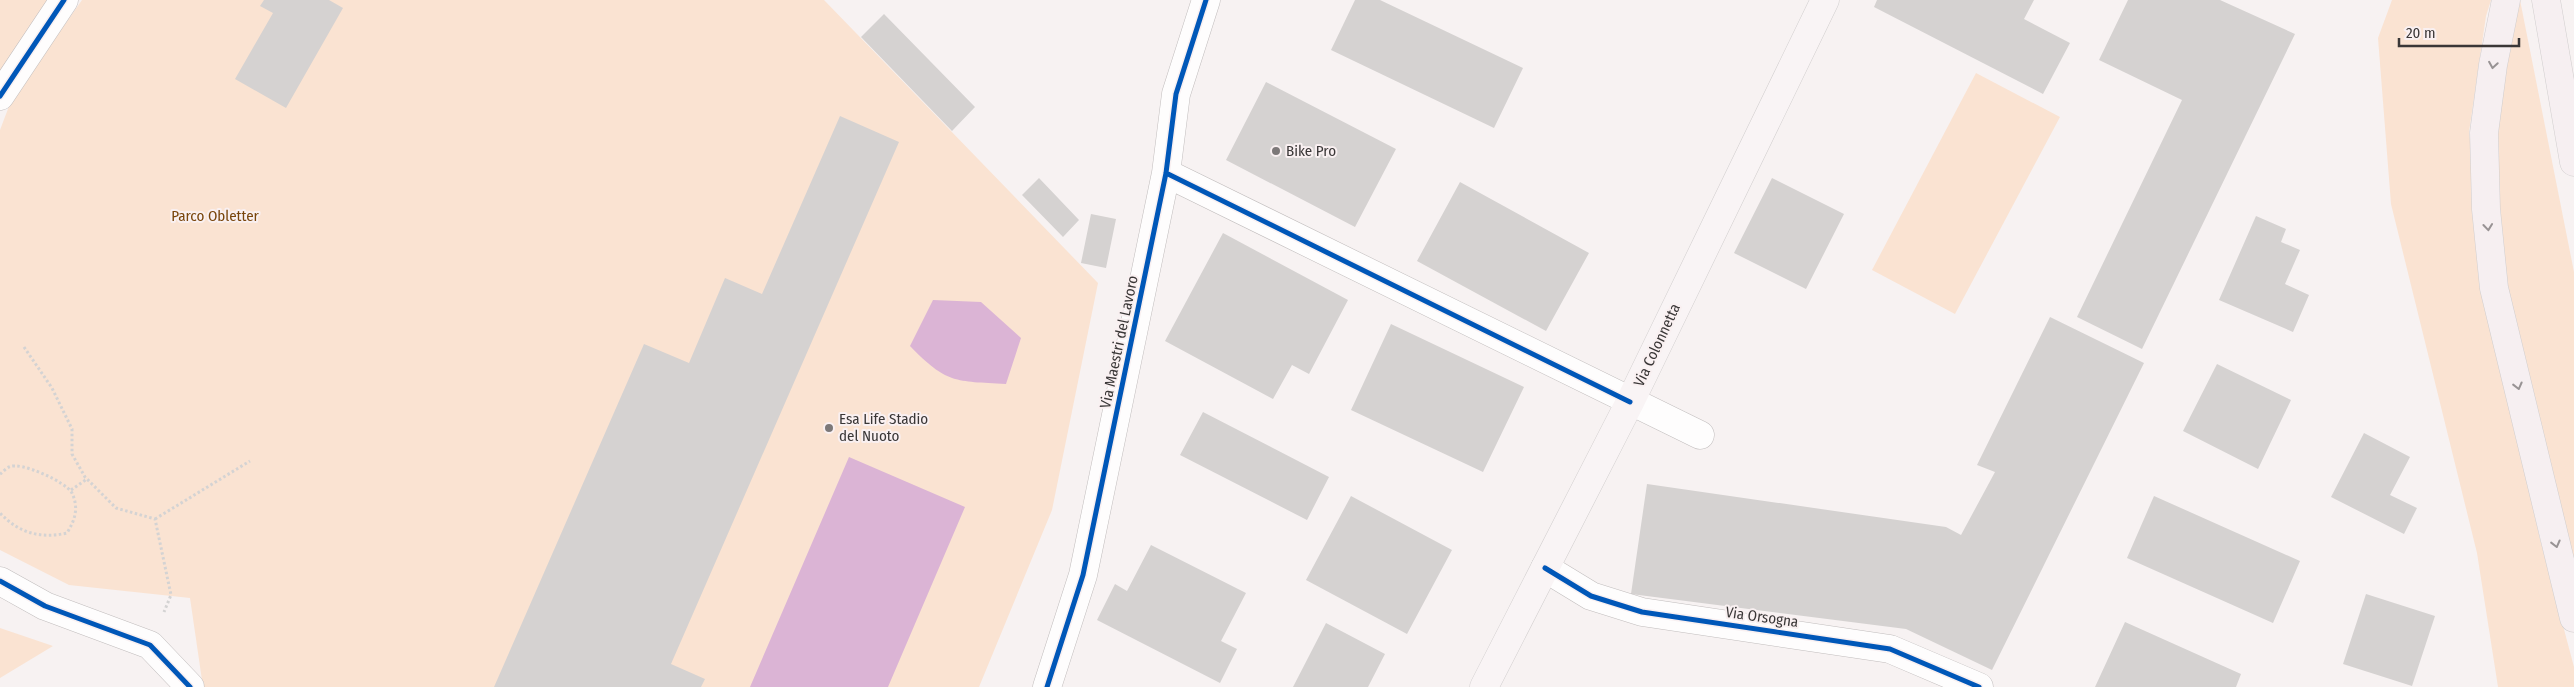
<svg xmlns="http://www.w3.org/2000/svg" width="2574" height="687" font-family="'Fira Sans Condensed',sans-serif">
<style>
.green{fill:#fae3d2}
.water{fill:#dbb4d5}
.building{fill:#d5d2d1}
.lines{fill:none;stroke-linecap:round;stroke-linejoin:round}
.minor-casing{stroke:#c1bdbd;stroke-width:29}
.major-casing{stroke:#d1cece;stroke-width:29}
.highway-casing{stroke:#d1cece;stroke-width:29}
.path{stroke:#d4d3d3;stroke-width:3;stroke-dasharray:2.5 2.5;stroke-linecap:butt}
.minor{stroke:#fefdfd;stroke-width:28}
.major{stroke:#f9f4f5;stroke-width:28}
.highway{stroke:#f6eff1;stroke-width:28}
.cycleway-casing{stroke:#f9f0f1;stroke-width:8}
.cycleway{stroke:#0057b8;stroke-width:5}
.oneway{stroke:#989394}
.poi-dot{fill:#7c7878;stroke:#f9f0f1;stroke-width:2}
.labels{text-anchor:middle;stroke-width:4;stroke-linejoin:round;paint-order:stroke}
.poi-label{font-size:15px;fill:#3a3737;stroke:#f9f0f1;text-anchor:start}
.park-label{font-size:15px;fill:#79450b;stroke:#f9f0f1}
.street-label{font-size:15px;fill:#3a3737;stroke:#f9f0f1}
</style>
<rect width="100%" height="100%" fill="#f7f2f2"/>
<!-- green -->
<path class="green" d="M0,0H54L0,78Z
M82,0H824L1098,283L1052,510L979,687H203L190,598L69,585L0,550V130L11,101Z
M2392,0H2491L2486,16L2469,132L2488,303L2540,539L2574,667V687H2498L2477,553L2391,204L2378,38Z
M2514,0H2520L2574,272V560L2513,319L2504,264L2496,155L2502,42Z
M1976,73L2060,117L1955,314L1872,270Z
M0,628L53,646L0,678Z"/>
<!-- water -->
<path class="water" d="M933,300L981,302L1021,338L1006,384C955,381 947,384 910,346Z
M849,457L965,507L888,687H750Z"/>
<!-- building -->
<path class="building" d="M264,0H329L343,8L286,108L235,79L273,13L260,6Z
M1355,0H1380L1523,68L1494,128L1331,50Z
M1877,0H2034L2024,19L2070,43L2043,94L1874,7Z
M2128,0H2220L2295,34L2142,349L2077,317L2182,100L2099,60Z
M884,14L975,107L952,131L861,37Z
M1266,82L1396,149L1355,227L1226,160Z
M840,116L899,142L671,664L705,679L701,687H494L644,344L689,363L725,278L762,294Z
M1039,178L1079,220L1063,237L1022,195Z
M1772,178L1844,214L1806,289L1734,253Z
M1460,182L1589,253L1546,331L1417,261Z
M1091,214L1116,219L1106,268L1081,263Z
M2256,216L2286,229L2281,242L2300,250L2285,284L2309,295L2293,332L2219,300Z
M1223,233L1348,300L1309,374L1292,365L1273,399L1165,341Z
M2050,317L2144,363L1992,670L1906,629L1631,594L1647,484L1946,527L1961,535L1995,472L1977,465Z
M1391,324L1524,387L1483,472L1351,410Z
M2217,364L2291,400L2258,469L2183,431Z
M1203,412L1329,477L1307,520L1180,455Z
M2364,433L2410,457L2390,495L2417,508L2404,534L2331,497Z
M1351,496L1452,550L1407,634L1306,580Z
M2154,496L2300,561L2273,623L2127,558Z
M1151,545L1246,593L1221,641L1237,649L1220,683L1097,620L1115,584L1127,591Z
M2366,594L2435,616L2412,686L2343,664Z
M2125,622L2241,674L2236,687H2095Z
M1326,623L1385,654L1368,687H1293Z"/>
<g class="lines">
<!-- minor casing -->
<g class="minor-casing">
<path id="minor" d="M0,96L64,0
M1166,173L1700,435
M1545,568L1591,596L1642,612L1890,649L1979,687
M0,581L45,606L150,645L190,687
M1047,687L1083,575L1166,173L1176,94L1206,0"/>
</g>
<!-- major casing -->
<g class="major-casing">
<path id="major" d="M1484,687L1630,402L1825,0"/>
</g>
<!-- highway casing -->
<g class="highway-casing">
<path id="highway" d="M2506,0L2493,65L2484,133L2486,209L2494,288L2574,618
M2546,0L2574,162"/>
</g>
<!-- path -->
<path class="path" d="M24,347L52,388L72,429V454L85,477L116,508L155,519L171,595L164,612
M0,474C3,472 6,468 9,467C21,461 66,482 72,493C79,508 75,520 67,533C40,539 19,533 0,513
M71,490L87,479
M155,519L250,461"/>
<!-- minor -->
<use href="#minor" class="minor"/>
<!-- major -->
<use href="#major" class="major"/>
<!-- highway -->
<use href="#highway" class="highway"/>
<!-- cycleway casing -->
<g class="cycleway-casing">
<path id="cycleway" d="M0,96L64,0
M1166,173L1630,402
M1545,568L1591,596L1642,612L1890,649L1979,687
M0,581L45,606L150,645L190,687
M1047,687L1083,575L1166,173L1176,94L1206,0"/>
</g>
<!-- cycleway -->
<use href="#cycleway" class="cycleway"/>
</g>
<!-- one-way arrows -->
<defs><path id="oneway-chevron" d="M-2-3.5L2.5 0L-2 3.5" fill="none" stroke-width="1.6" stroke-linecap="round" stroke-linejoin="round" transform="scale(1.25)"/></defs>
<g class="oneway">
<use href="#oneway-chevron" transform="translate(2493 65) rotate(99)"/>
<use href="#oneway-chevron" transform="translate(2488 227) rotate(84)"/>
<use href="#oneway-chevron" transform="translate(2518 386) rotate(76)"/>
<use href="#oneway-chevron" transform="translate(2556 544) rotate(76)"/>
</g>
<!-- markers -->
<g class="poi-dot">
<circle cx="1276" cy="151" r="5"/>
<circle cx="829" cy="428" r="5"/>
</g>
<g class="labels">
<!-- poi labels -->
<g class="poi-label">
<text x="1286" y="156">Bike Pro</text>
<text x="839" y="424">Esa Life Stadio<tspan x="839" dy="17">del Nuoto</tspan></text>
</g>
<!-- park labels -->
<g class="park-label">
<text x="215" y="221">Parco Obletter</text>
</g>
<!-- street labels -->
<g class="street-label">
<text transform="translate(1119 342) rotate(-78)" y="5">Via Maestri del Lavoro</text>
<text transform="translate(1657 345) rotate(-65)" y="5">Via Colonnetta</text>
<text transform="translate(1762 617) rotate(8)" y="5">Via Orsogna</text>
</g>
</g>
<!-- scale -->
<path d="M2399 38v8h120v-8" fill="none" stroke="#3a3737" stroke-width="2.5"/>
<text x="2406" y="38" font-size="15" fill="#3a3737" stroke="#f9f0f1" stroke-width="4" paint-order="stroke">20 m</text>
</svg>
